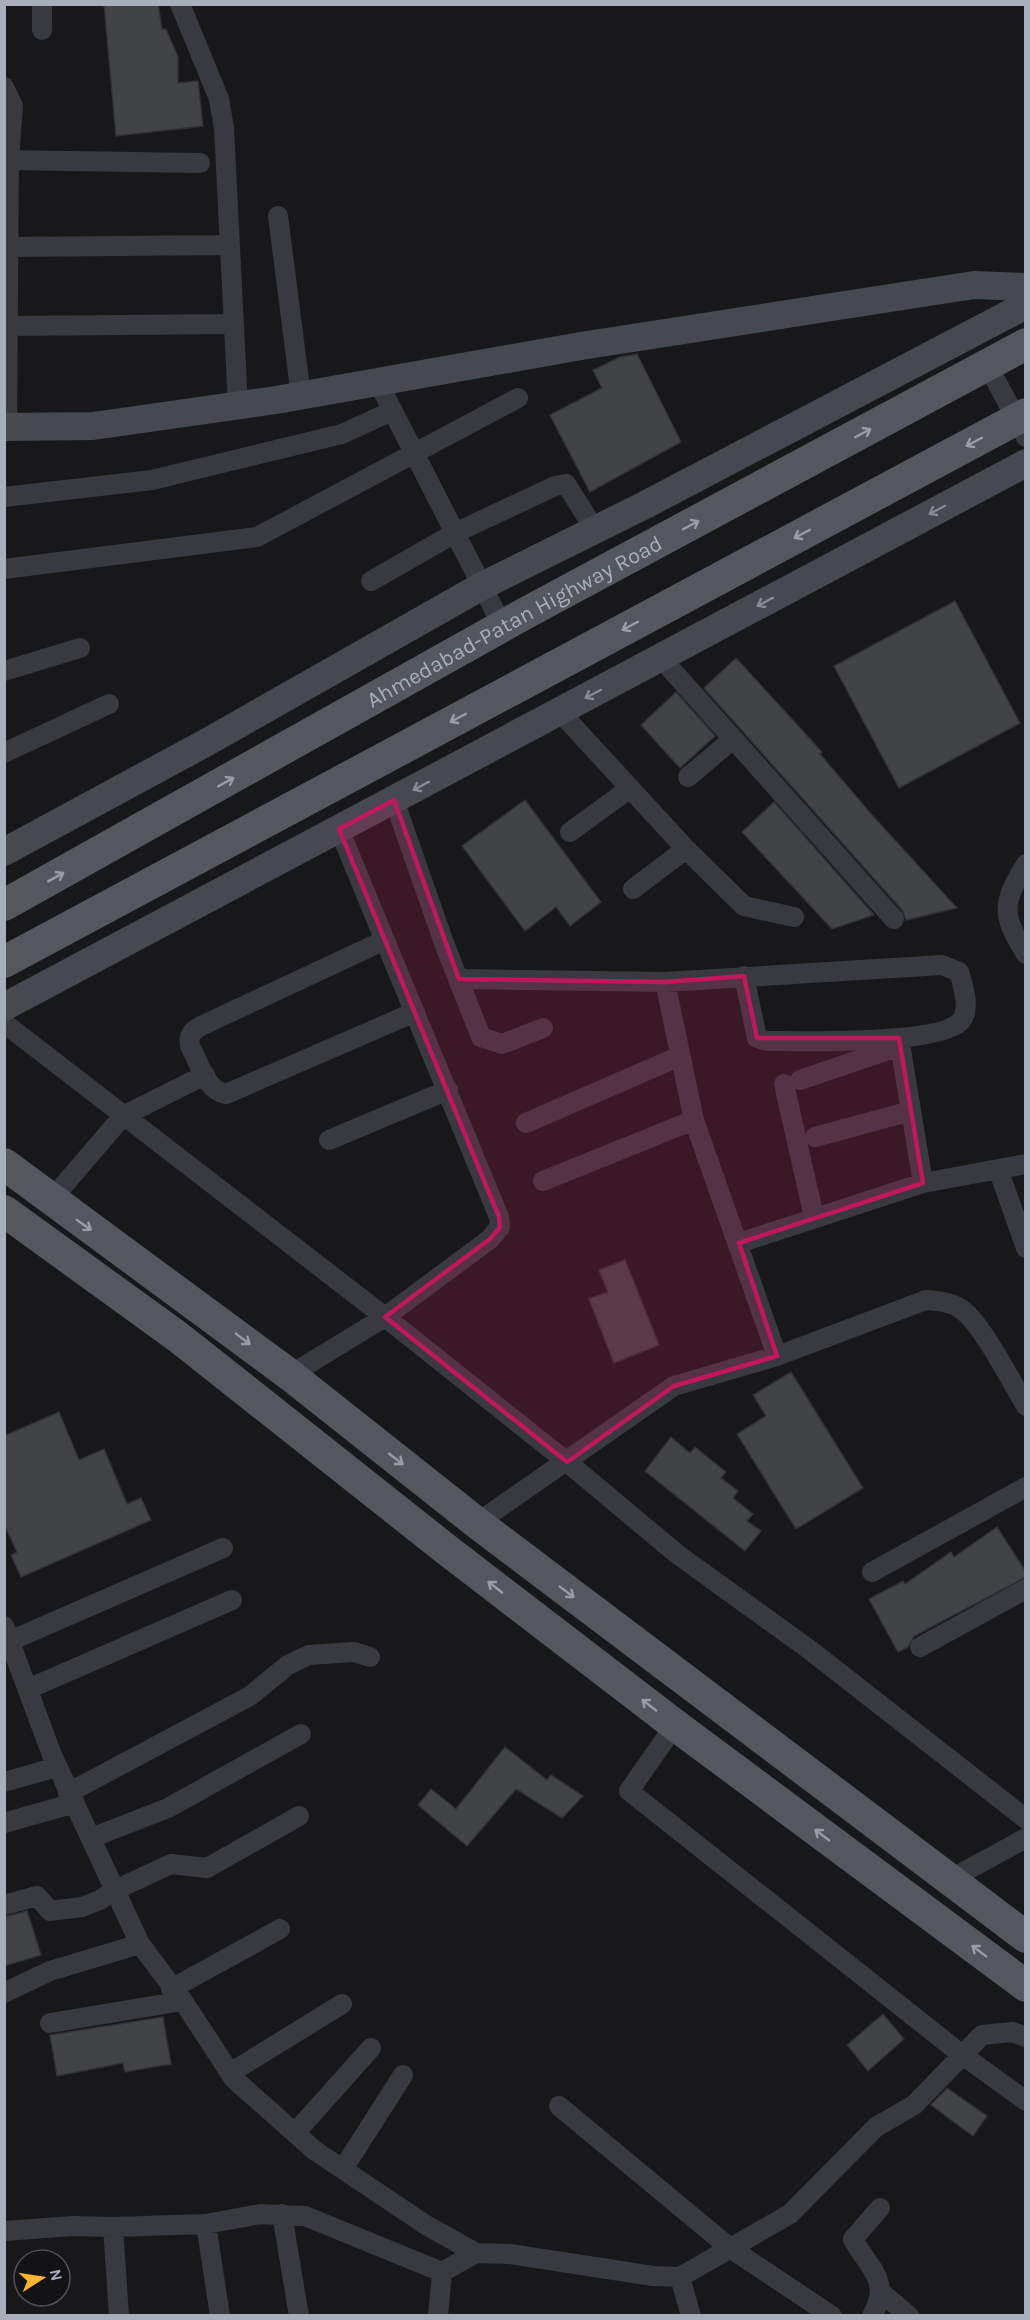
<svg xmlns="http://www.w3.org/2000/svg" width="1030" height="2320" viewBox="0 0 1030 2320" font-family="Karla,sans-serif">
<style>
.building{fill:#424347;stroke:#323236;stroke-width:1.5}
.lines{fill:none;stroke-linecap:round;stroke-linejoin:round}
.street{stroke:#393a3f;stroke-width:20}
.secondary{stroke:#46494f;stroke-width:28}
.primary{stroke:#54575e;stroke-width:32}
.oneway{stroke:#989da8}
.oneway2{stroke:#868b95}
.marked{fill:#c2185b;fill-opacity:0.2;stroke:#c2185b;stroke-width:4.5;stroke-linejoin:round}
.labels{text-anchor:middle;stroke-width:4.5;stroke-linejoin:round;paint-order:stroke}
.street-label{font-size:22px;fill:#a9afba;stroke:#131315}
</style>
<rect width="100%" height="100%" fill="#18181a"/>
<path class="building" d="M104 4H158L162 29H166L178 57V83L198 81 203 126 116 136Z
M637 354 681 442 590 492 550 415 602 388 593 370 620 357Z
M955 601 1020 723 899 788 834 666Z
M736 658 822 752 820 754 872 815 957 908 906 920 903 911 704 688Z
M676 692 715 736 680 768 641 725Z
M525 800 601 902 570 926 556 907 525 931 462 846Z
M774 802 874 915 832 929 742 832Z
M625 1260 659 1345 614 1363 589 1299 608 1292 599 1270Z
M791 1372 863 1488 796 1529 737 1434 766 1416 753 1395Z
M59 1412 79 1460 104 1449 127 1504 141 1498 151 1520 21 1577 11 1555 17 1552 4 1524V1436Z
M671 1437 690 1453 695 1447 726 1472 721 1478 738 1491 733 1498 753 1514 747 1521 761 1531 745 1551 645 1471Z
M997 1527 1026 1572V1577L914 1636 908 1647 898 1652 869 1599 903 1581 905 1584 951 1552 954 1557Z
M505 1747 547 1780 551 1775 583 1796 562 1818 516 1789 467 1846 418 1805 431 1789 456 1809Z
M27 1911 41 1955 4 1966V1917Z
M883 2014 904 2039 868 2071 847 2045Z
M163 2017 171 2064 125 2072 123 2063 57 2076 50 2035Z
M947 2088 987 2116 973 2136 931 2105Z"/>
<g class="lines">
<path class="street" d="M42 4V30
M180 4 219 99 224 128 238 406
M4 87 13 106 9 160 7 427
M4 160 200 163
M278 216 301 396
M8 247 230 245
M8 326 233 324
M988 366 1026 437
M378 382 503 627
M4 497 152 480 342 434 392 411
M4 569 257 537 518 398
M371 581 455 533 555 486 566 484 595 530
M661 658 894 919
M4 671 80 648
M560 712 686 849 744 906 794 917
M4 753 109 704
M688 777 733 739
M394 800 444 943 481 1037 502 1044 543 1028
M570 832 629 789
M1026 864C1002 903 1001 915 1026 954
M633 889 686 849
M385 940 201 1026C192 1031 188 1035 190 1046 199 1062 206 1091 226 1094L415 1012
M459 979 665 982 942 965 959 972C963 985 971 1009 961 1021 940 1045 802 1041 767 1041L757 1038 744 976
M665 982 694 1120 777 1356
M4 1023 385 1317 567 1462 677 1554 810 1650 1026 1819
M899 1038 923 1183
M800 1080 900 1046
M784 1084 814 1217
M526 1123 680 1056
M815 1137 911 1111
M329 1140 448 1090
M998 1169 1026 1248
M543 1181 694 1120
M51 1200 123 1116 205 1075
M739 1243 923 1183 1026 1164
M290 1375 385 1317 490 1239 500 1227 499 1217 339 829
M477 1523 674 1386 777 1356 926 1300C938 1301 951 1302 961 1309 981 1322 1012 1383 1026 1406
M872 1572 1026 1487
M4 1626 52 1755 140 1944 183 2001 234 2079 314 2150 426 2225 476 2253
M10 1641 223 1548
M920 1647 1026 1589
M28 1689 232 1600
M675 1725 629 1791 961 2054 1026 2101
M4 1782 57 1767
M68 1793 250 1696 288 1665 309 1655 354 1652 370 1657
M4 1823 75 1803
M91 1838 168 1808 301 1734
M949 1880 1026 1838
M4 1905 37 1896 50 1911 82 1907 100 1900 115 1890 171 1864 207 1868 299 1816
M171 1989 280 1929
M4 1993 50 1971 140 1944
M50 2023 183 2001
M230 2073 342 2004
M559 2106 730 2248 832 2316
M295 2133 371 2048
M343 2169 403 2075
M282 2214 299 2316
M206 2224 220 2316
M4 2231 73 2226 113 2227
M680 2277 691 2316
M881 2292 909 2316
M119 2316 113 2227 206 2224 260 2214 305 2216 442 2272
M438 2316 442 2272 476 2253 510 2254 653 2276 680 2277 790 2214 876 2127 914 2105 982 2035 1012 2032 1026 2037
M872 2316C892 2280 869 2269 853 2239L880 2208"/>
<path class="secondary" d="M4 427 93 426 276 400 581 346 974 285 1026 287
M4 852 209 741 482 586 645 505 1026 305
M4 1007 1026 463"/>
<g class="primary">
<path id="s1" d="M4 905 524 614 1026 344"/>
<path d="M4 962 1026 414"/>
<path d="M4 1164 290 1375 477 1523 1026 1937"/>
<path d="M4 1211 178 1337 447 1550 675 1725 1026 1986"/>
</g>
</g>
<defs><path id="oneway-shaft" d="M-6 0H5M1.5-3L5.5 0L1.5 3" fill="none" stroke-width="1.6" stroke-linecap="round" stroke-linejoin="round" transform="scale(1.5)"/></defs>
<g class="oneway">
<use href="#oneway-shaft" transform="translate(863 433) rotate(-28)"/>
<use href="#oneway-shaft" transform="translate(974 442) rotate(152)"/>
<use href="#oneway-shaft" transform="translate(691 525) rotate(-28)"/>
<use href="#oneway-shaft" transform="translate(802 534) rotate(152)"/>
<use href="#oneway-shaft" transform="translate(630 626) rotate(152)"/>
<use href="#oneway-shaft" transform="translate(458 718) rotate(152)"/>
<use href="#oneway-shaft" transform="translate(226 782) rotate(-29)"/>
<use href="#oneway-shaft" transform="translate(56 877) rotate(-29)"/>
<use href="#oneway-shaft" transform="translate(84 1225) rotate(35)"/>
<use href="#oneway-shaft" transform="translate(243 1339) rotate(37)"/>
<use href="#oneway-shaft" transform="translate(396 1459) rotate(38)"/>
<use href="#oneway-shaft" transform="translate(495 1587) rotate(-142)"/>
<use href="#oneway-shaft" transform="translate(567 1592) rotate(37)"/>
<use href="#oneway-shaft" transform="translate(649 1705) rotate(-142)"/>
<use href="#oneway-shaft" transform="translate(822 1835) rotate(-143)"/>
<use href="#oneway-shaft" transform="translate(979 1951) rotate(-143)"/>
</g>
<g class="oneway2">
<use href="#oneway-shaft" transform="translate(937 510) rotate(152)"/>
<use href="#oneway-shaft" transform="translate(765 602) rotate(152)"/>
<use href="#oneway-shaft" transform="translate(593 694) rotate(152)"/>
<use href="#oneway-shaft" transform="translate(421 786) rotate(152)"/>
</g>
<path class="marked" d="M394 800 459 979 665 982 744 976 757 1038H899L923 1183 739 1243 777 1356 674 1386 567 1462 385 1317 490 1239 500 1227 499 1217 339 829Z"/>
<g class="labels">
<g class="street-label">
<text dy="8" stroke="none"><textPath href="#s1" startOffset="584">Ahmedabad-Patan Highway Road</textPath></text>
</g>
</g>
<rect width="1030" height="2320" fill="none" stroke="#a9afba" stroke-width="12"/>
<g transform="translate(42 2278) rotate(78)"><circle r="28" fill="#131315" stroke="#4f5157" stroke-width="1.5"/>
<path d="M0-4.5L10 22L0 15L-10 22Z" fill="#fbb52f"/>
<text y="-9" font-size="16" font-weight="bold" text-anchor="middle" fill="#a9afba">N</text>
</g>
</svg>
